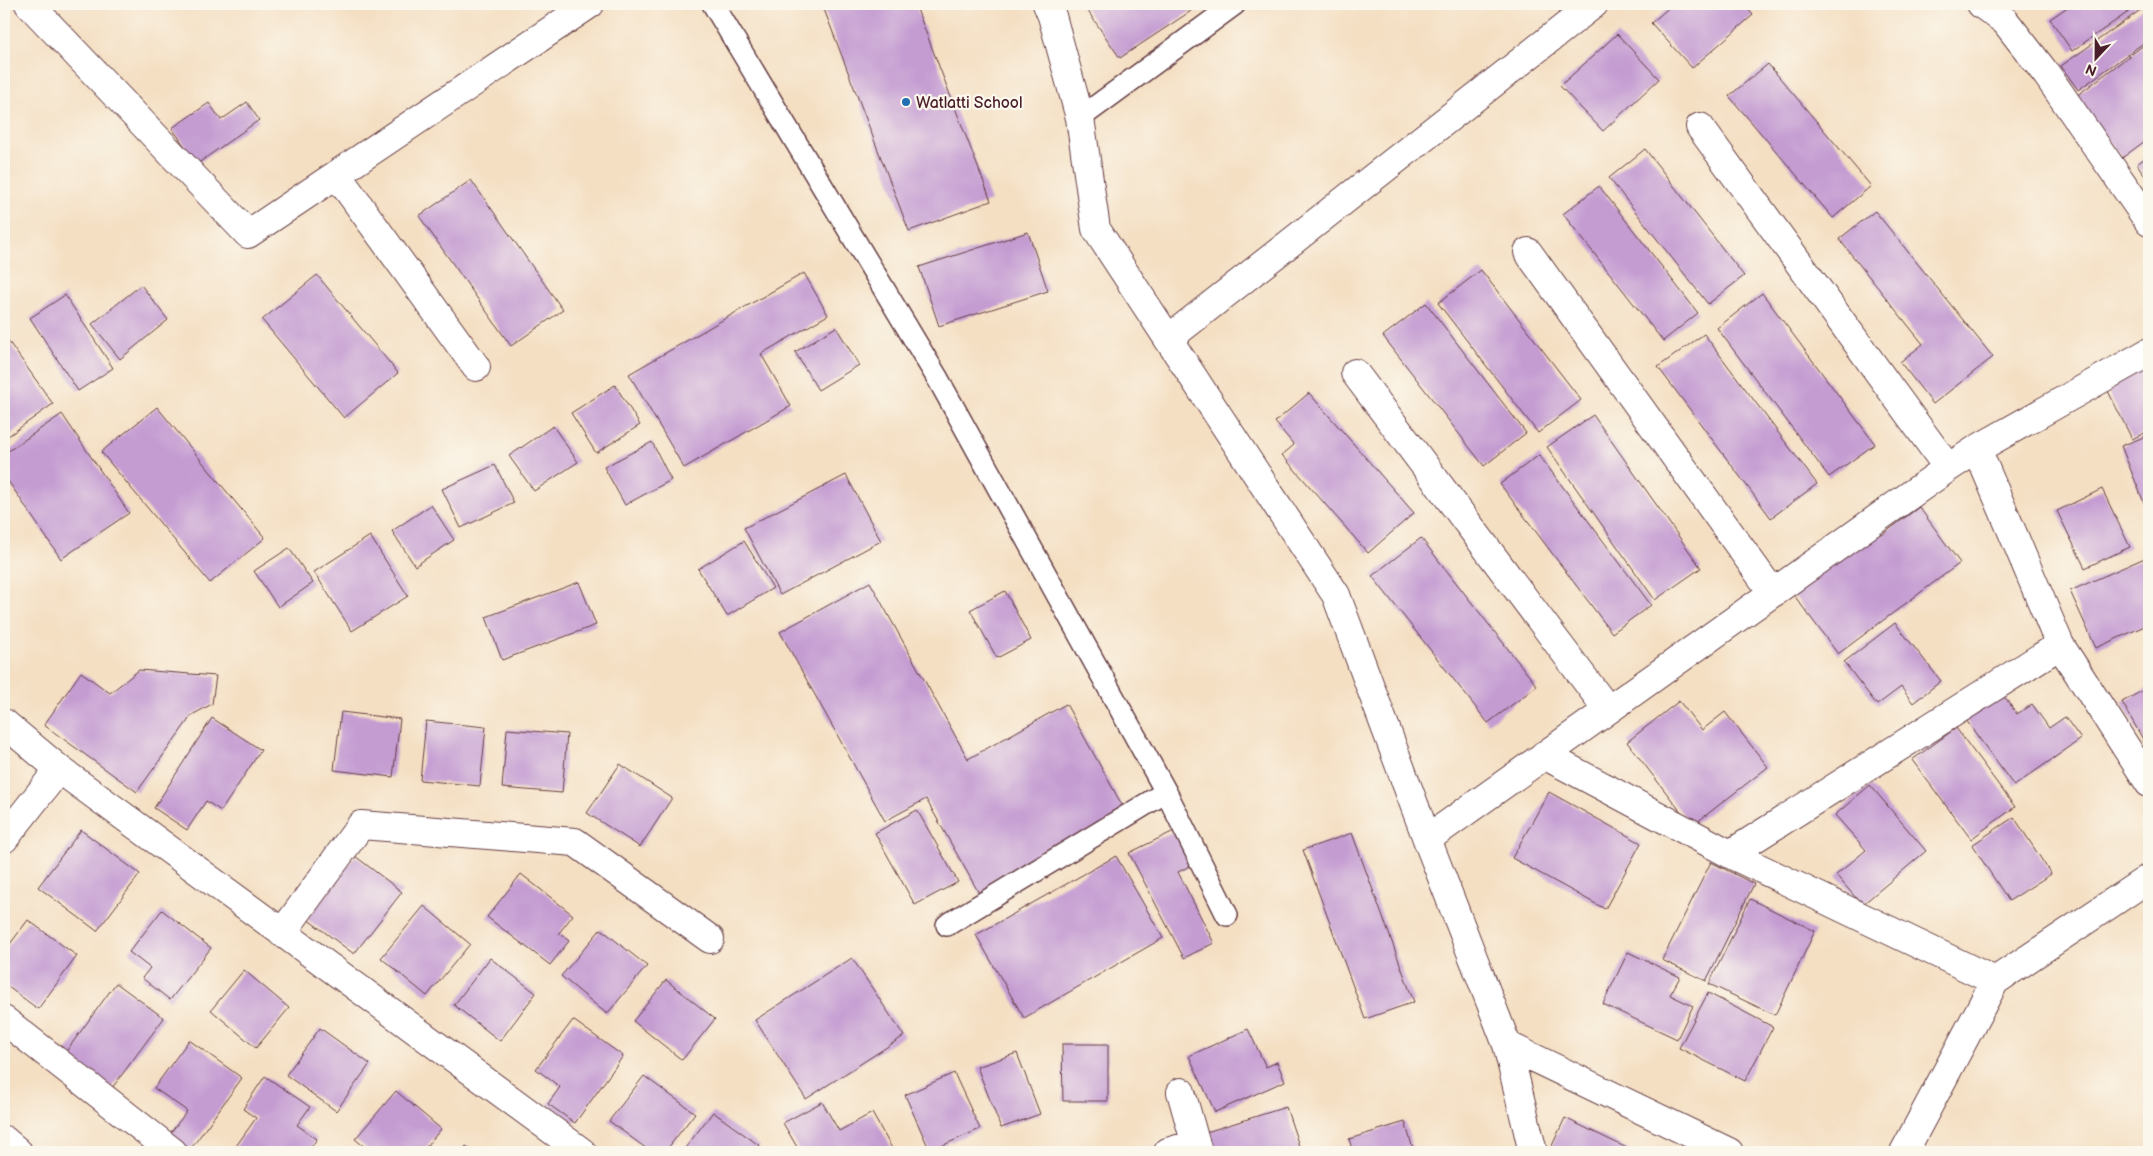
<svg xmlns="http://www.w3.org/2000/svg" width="2153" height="1156" viewBox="0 0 2153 1156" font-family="'Balsamiq Sans',sans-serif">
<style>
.building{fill:#c49cd2}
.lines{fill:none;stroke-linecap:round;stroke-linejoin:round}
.service-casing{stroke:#643c42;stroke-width:24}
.minor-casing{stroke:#643c42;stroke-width:30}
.service{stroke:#fff;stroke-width:21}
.minor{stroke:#fff;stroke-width:28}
.poi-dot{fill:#1f6fb2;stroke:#fbf7ec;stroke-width:2}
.labels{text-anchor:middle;stroke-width:4.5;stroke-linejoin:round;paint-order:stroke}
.poi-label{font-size:16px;fill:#4a1f2b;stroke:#fbf7ec;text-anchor:start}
</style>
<rect width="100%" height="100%" fill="#fbf7ec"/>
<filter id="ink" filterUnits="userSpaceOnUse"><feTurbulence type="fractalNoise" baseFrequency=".02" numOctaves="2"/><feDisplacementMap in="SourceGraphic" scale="10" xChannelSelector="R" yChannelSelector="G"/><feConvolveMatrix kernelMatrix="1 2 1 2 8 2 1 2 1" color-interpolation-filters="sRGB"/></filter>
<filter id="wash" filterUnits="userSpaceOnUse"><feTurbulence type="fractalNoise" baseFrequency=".0096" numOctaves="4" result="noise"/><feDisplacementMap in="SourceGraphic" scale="20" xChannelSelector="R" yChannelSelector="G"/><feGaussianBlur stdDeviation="1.12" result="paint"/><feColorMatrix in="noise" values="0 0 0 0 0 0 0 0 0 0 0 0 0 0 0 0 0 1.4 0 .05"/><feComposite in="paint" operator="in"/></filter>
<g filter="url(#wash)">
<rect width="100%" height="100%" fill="#f4dfc3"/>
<g id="blocks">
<path class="building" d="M822 4H915L991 201 909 231Z
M1083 4H1186L1191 11 1120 58Z
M1673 4H1743L1753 15 1692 68 1651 23Z
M2072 4H2140L2072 51 2050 19Z
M2149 4V39L2078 90 2061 66Z
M1617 34 1659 79 1603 131 1560 86Z
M2149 41V138L2122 158 2075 97Z
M1768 64 1871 186 1833 218 1729 96Z
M247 102 259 120 197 164 172 128 209 103 221 120Z
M1645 149 1744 276 1708 304 1609 178Z
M2149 155V182L2137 164Z
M471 180 563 310 511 346 419 216Z
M1599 186 1698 313 1663 341 1563 214Z
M1875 211 1993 357 1933 404 1900 362 1923 344 1839 239Z
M1028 232 1048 291 939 326 919 267Z
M1481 270 1581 400 1538 433 1438 303Z
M804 273 828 315 761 354 791 406 684 468 629 374Z
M317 275 398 373 344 418 262 320Z
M141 285 168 320 120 359 92 324Z
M1762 293 1875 444 1829 477 1717 328Z
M65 295 113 368 78 391 30 318Z
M1426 303 1526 433 1484 466 1383 336Z
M836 327 859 365 818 390 795 352Z
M1704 334 1817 484 1771 518 1658 367Z
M4 335 53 404 4 439Z
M2149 364V431L2132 439 2105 385Z
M615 385 640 425 596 453 571 413Z
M1309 393 1414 513 1368 553 1282 455 1294 445 1275 422Z
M157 407 265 538 210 583 101 452Z
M62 414 129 513 61 559 4 475V454Z
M1593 415 1701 568 1655 600 1547 447Z
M553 426 578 462 534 491 509 456Z
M2149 435V515L2121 446Z
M652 442 671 480 625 505 604 467Z
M1539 455 1651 605 1612 633 1500 484Z
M495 465 514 503 461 528 442 489Z
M846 475 881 541 780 595 744 528Z
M2102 489 2130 547 2085 568 2057 511Z
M431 505 454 540 415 566 392 531Z
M1919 507 1960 563 1838 654 1790 590 1876 526 1882 535Z
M370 536 408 596 352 631 314 572Z
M1421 538 1537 686 1488 723 1372 576Z
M744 541 773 588 727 616 698 569Z
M289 548 313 583 278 607 254 571Z
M2147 557 2149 563V624L2096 648 2070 591Z
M579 582 596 625 502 660 486 617Z
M870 582 968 759 1066 704 1127 814 980 895 926 799 885 821 780 632Z
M1005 591 1031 640 997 658 970 610Z
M1895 623 1941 681 1913 703 1901 687 1877 705 1844 662Z
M139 670 216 676 212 704 192 715 137 792 44 725 81 672 110 693Z
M2149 687V750L2122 702Z
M1999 690 2017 714 2032 704 2049 728 2065 717 2081 739 2014 786 1963 716Z
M1679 701 1702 730 1725 712 1768 767 1692 826 1627 742Z
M341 712 400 719 393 777 334 770Z
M212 718 261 750 221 811 206 801 187 830 154 808Z
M426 721 486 727 480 786 420 780Z
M1956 728 2015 807 1971 839 1912 760Z
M507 729 567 734 562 793 502 788Z
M620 764 672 798 640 847 587 813Z
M1870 785 1926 851 1862 905 1836 875 1866 850 1835 815Z
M1549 792 1641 843 1605 909 1512 858Z
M917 810 958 882 915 905 875 833Z
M2014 817 2051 874 2009 901 1972 845Z
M81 830 140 874 97 931 38 887Z
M1176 830 1194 864 1178 872 1214 943 1184 958 1129 853Z
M1352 833 1414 1002 1365 1019 1303 850Z
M355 856 402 892 354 954 307 919Z
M1116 856 1163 938 1024 1018 976 935Z
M1711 862 1754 884 1706 981 1662 960Z
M521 874 573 915 559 933 569 941 550 965 487 917Z
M1750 899 1815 931 1775 1015 1709 984Z
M424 906 470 944 427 996 381 958Z
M162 910 211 948 170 1000 142 978 150 968 129 952Z
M28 920 77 956 38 1009 4 984V952Z
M601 929 647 966 607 1014 561 976Z
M1628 952 1680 977 1670 995 1693 1006 1677 1039 1603 1004Z
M490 958 536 993 500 1041 454 1005Z
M852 958 904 1036 806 1099 755 1020Z
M244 970 289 1008 256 1048 211 1010Z
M666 980 715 1019 682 1060 633 1021Z
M116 983 164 1018 112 1088 65 1053Z
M1708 993 1773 1027 1745 1081 1679 1048Z
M573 1020 623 1056 575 1123 548 1104 560 1087 536 1069Z
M320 1028 370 1064 336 1111 286 1075Z
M1248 1029 1266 1067 1277 1062 1285 1081 1215 1112 1189 1056Z
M189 1040 242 1078 190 1150 169 1135 187 1111 154 1088Z
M1062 1044H1108V1101H1063Z
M1017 1053 1040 1114 1001 1128 977 1067Z
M954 1073 980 1129 930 1151 905 1095Z
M265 1076 310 1107 297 1125 317 1139 308 1152H238L234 1149 256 1118 243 1109Z
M644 1076 695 1113 665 1152H651L609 1121Z
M396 1091 441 1129 422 1152H371L355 1139Z
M822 1102 839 1131 872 1113 894 1152H800L783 1123Z
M1286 1107 1301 1152H1206L1200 1134Z
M713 1112 760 1146 755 1152H682Z
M1565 1118 1629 1149 1628 1152H1549Z
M1405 1122 1414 1152H1353L1349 1139Z
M466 1146 475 1152H462Z"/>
</g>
</g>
<g filter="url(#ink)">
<use href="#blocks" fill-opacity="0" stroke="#643c42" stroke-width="1"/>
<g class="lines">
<defs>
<path id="service" d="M713 4 938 379 1166 792 1227 915
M1080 118 1235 4
M947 925 1166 792"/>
<path id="minor" d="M29 4 248 234 590 4
M1047 4 1052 16 1080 118 1096 229 1336 595 1427 839 1507 1045 1533 1152
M1981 4 2005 21 2047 75 2149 222
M1700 127 1948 468
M337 175 476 367
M1528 252 1773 593
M1168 339 1594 4
M1355 373 1608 710
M1977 449 2060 645 2149 783
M4 723 59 769 4 839
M1544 755 1730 854 1995 981 1904 1152
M59 769 582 1152
M1427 839 1948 468 1977 449 2149 352
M1730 854 2060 645
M282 933 361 825 575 842 710 939
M1995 981 2149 878
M4 1020 173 1152
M1507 1045 1729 1152
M1181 1092 1198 1152
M4 1140 18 1152
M1168 1152 1195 1144"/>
</defs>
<use href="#service" class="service-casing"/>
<use href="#minor" class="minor-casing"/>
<use href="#service" class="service"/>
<use href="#minor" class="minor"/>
</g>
</g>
<circle class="poi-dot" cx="906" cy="102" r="5"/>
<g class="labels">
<g class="poi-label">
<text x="916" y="108">Watlatti School</text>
</g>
</g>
<rect width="2153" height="1156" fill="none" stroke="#fbf7ec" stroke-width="20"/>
<g transform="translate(2096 58) rotate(202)" stroke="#fbf7ec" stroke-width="4" paint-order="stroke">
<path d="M0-4L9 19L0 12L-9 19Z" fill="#4a1f2b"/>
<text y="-8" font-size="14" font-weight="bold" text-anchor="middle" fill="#4a1f2b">N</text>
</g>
</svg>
